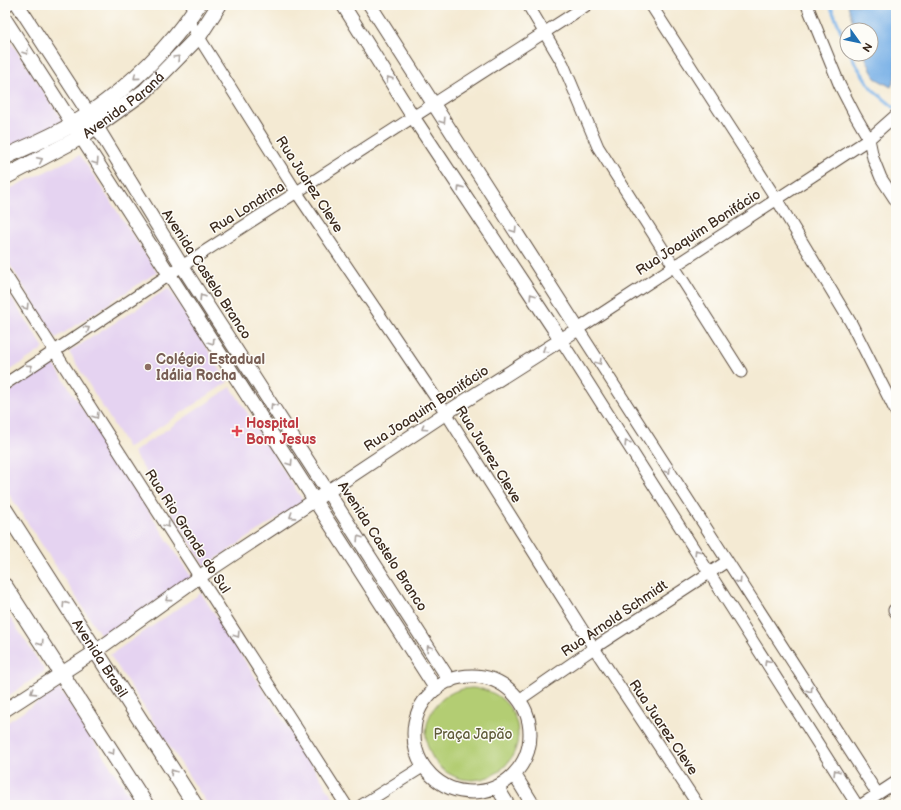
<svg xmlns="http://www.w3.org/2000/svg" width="901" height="810" viewBox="0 0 901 810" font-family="'Balsamiq Sans',sans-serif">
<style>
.built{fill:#e5d3f1}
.green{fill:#b3cd73;stroke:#777c48}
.water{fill:#76afe6;stroke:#586c82}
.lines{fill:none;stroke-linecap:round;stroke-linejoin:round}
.stream{stroke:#76afe6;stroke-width:3.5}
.minor-casing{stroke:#574739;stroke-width:13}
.tertiary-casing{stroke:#574739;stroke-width:15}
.secondary-casing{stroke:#574739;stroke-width:17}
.minor{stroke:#fff;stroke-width:11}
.tertiary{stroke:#fff;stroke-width:13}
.secondary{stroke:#fff;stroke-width:15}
.oneway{stroke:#a79f9a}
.education-dot{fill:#8d6e63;stroke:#fdfcf7;stroke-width:1.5}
.health-dot{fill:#e0444e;stroke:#fdfcf7;stroke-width:1.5}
.labels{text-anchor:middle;stroke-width:3;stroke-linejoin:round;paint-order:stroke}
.street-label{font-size:14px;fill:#3b2a1e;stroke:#fdfcf7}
.education-label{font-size:14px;font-weight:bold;fill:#785e54;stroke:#fdfcf7;text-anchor:start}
.health-label{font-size:14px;font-weight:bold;fill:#be3a42;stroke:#fdfcf7;text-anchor:start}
.park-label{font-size:14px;fill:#5f5b38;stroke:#fdfcf7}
</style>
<rect width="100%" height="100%" fill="#fdfcf7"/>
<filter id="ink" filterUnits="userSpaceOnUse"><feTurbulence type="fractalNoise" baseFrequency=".025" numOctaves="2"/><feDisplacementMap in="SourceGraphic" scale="8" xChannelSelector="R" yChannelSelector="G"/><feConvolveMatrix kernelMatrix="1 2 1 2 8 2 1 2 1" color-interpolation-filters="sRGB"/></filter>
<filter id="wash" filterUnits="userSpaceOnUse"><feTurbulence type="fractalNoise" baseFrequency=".012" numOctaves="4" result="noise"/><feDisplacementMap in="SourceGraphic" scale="16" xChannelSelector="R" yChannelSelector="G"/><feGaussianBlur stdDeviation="0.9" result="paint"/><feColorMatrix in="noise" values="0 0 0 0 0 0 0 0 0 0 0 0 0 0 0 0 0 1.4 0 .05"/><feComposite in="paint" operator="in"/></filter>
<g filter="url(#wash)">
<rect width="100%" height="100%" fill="#f4ead3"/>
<path class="built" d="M5 33 63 121 45 132 5 148Z
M80 155 157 272 56 338 5 257V191Z
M5 288 44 348 5 374Z
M169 288 228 382 128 448 69 352Z
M53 363 192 578 102 637 5 488V394Z
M231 387 303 501 205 566 133 452Z
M201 593 338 805H208L110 655Z
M5 610 45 671 5 698Z
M59 688 136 805H5V724Z"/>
<path class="green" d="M426 734a46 46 0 1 1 92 0a46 46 0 1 1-92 0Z"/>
<path class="water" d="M848 5H896V75L891 87 875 78 864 54H871V30H855Z"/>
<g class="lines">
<path class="stream" d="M830 5 847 45
M851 54 855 63 872 89 896 109"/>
</g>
</g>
<g filter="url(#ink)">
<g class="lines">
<defs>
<path id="minor" d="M528 5 563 64 598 147 741 372
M651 5 777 200 851 323 896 412
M807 5 840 86 855 115 869 139 873 158 881 178 896 201
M5 7 8 5
M188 20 297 193 446 413 594 648 698 805
M5 274 346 805
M561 340 857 805
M5 384 182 266 587 5
M894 610 896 613
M519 700 594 648 726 562
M877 793 578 329 869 139 896 115
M362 805 424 766
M861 805 896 782"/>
<path id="tertiary" d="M18 5 89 114 182 266 450 681
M343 5 413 117 561 340
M5 19 436 689
M414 734a58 58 0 1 1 116 0a58 58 0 1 1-116 0Z
M5 710 96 651 199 577 446 413 578 329 370 5
M514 774 533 805
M497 787 508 805"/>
<g id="secondary">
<path d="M5 157C33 144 63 132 89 114 131 85 170 47 198 5"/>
<path id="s1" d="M5 177 81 137 145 91 199 36 219 5"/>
<path id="s2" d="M5 510 195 805"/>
<path d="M5 586 146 805"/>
</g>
</defs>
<use href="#minor" class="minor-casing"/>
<use href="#tertiary" class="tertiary-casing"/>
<use href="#secondary" class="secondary-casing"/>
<use href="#minor" class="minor"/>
<use href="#tertiary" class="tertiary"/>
<use href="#secondary" class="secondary"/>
</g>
<defs><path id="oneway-chevron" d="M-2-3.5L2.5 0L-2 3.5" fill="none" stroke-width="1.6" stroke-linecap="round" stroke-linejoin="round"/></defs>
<g class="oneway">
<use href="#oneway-chevron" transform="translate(26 52) rotate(57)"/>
<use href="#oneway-chevron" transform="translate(177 58) rotate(-45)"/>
<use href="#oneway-chevron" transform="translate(136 77) rotate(139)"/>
<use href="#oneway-chevron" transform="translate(389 79) rotate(-122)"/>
<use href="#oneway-chevron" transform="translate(443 121) rotate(57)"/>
<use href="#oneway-chevron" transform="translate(40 160) rotate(-26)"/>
<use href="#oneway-chevron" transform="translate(96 162) rotate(57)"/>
<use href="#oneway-chevron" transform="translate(460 188) rotate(-124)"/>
<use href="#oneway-chevron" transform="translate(514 230) rotate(57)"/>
<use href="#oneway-chevron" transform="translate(532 296) rotate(-124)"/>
<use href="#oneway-chevron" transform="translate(202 297) rotate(-123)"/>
<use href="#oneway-chevron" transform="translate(26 307) rotate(57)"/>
<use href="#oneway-chevron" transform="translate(87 329) rotate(-33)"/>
<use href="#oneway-chevron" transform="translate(212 342) rotate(57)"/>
<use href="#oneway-chevron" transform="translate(545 350) rotate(148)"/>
<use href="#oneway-chevron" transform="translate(599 362) rotate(57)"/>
<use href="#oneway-chevron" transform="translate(30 367) rotate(-34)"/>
<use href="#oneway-chevron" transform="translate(273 406) rotate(-123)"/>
<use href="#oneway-chevron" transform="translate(96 416) rotate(57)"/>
<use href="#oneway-chevron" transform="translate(424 428) rotate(146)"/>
<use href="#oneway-chevron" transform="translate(627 443) rotate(-123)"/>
<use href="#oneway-chevron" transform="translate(290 463) rotate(57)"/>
<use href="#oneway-chevron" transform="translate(668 471) rotate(57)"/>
<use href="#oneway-chevron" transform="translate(292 516) rotate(147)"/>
<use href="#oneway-chevron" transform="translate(167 525) rotate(57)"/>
<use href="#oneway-chevron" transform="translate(359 538) rotate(-123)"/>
<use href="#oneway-chevron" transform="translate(697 552) rotate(-123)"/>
<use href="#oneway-chevron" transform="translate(739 581) rotate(57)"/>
<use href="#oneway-chevron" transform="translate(168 599) rotate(144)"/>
<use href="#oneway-chevron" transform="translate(65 604) rotate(-123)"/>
<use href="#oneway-chevron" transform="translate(237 635) rotate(57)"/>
<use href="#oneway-chevron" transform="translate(41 643) rotate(57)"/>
<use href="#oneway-chevron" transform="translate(429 648) rotate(-123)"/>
<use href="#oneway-chevron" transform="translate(767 662) rotate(-122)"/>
<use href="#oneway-chevron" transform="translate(810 690) rotate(57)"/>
<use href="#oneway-chevron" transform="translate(33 692) rotate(147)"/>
<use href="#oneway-chevron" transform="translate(112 752) rotate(57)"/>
<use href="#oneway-chevron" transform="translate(173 772) rotate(-123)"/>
<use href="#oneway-chevron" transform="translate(836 772) rotate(-122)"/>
</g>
</g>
<circle class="education-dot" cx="148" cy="367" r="4"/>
<path class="health-dot" d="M235 425h4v4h4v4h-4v4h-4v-4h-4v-4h4z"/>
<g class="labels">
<g class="street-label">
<text dy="5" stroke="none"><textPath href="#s1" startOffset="139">Avenida Paraná</textPath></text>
<text transform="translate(310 184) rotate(57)" y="5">Rua Juarez Cleve</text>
<text transform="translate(247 207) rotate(-32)" y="5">Rua Londrina</text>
<text transform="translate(698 232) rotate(-33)" y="5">Rua Joaquim Bonifácio</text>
<text transform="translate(207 274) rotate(57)" y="5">Avenida Castelo Branco</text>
<text transform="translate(426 408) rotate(-33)" y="5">Rua Joaquim Bonifácio</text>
<text transform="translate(489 454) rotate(58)" y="5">Rua Juarez Cleve</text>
<text transform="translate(188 531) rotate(57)" y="5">Rua Rio Grande do Sul</text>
<text transform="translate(383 546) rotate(57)" y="5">Avenida Castelo Branco</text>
<text transform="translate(614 618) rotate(-34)" y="5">Rua Arnold Schmidt</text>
<text dy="5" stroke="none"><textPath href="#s2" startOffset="176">Avenida Brasil</textPath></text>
<text transform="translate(664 727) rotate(56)" y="5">Rua Juarez Cleve</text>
</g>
<g class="education-label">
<text x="156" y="364">Colégio Estadual<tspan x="156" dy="16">Idália Rocha</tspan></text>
</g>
<g class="health-label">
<text x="246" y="428">Hospital<tspan x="246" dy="16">Bom Jesus</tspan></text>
</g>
<g class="park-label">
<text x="473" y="739">Praça Japão</text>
</g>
</g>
<rect width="901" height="810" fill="none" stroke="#fdfcf7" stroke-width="20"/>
<g transform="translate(859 42) rotate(123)"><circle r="19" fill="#fdfcf7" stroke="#afa8a0"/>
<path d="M0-3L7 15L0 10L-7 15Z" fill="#1f6fb2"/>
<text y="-6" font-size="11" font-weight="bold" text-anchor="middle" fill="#3b2a1e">N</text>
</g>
</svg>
